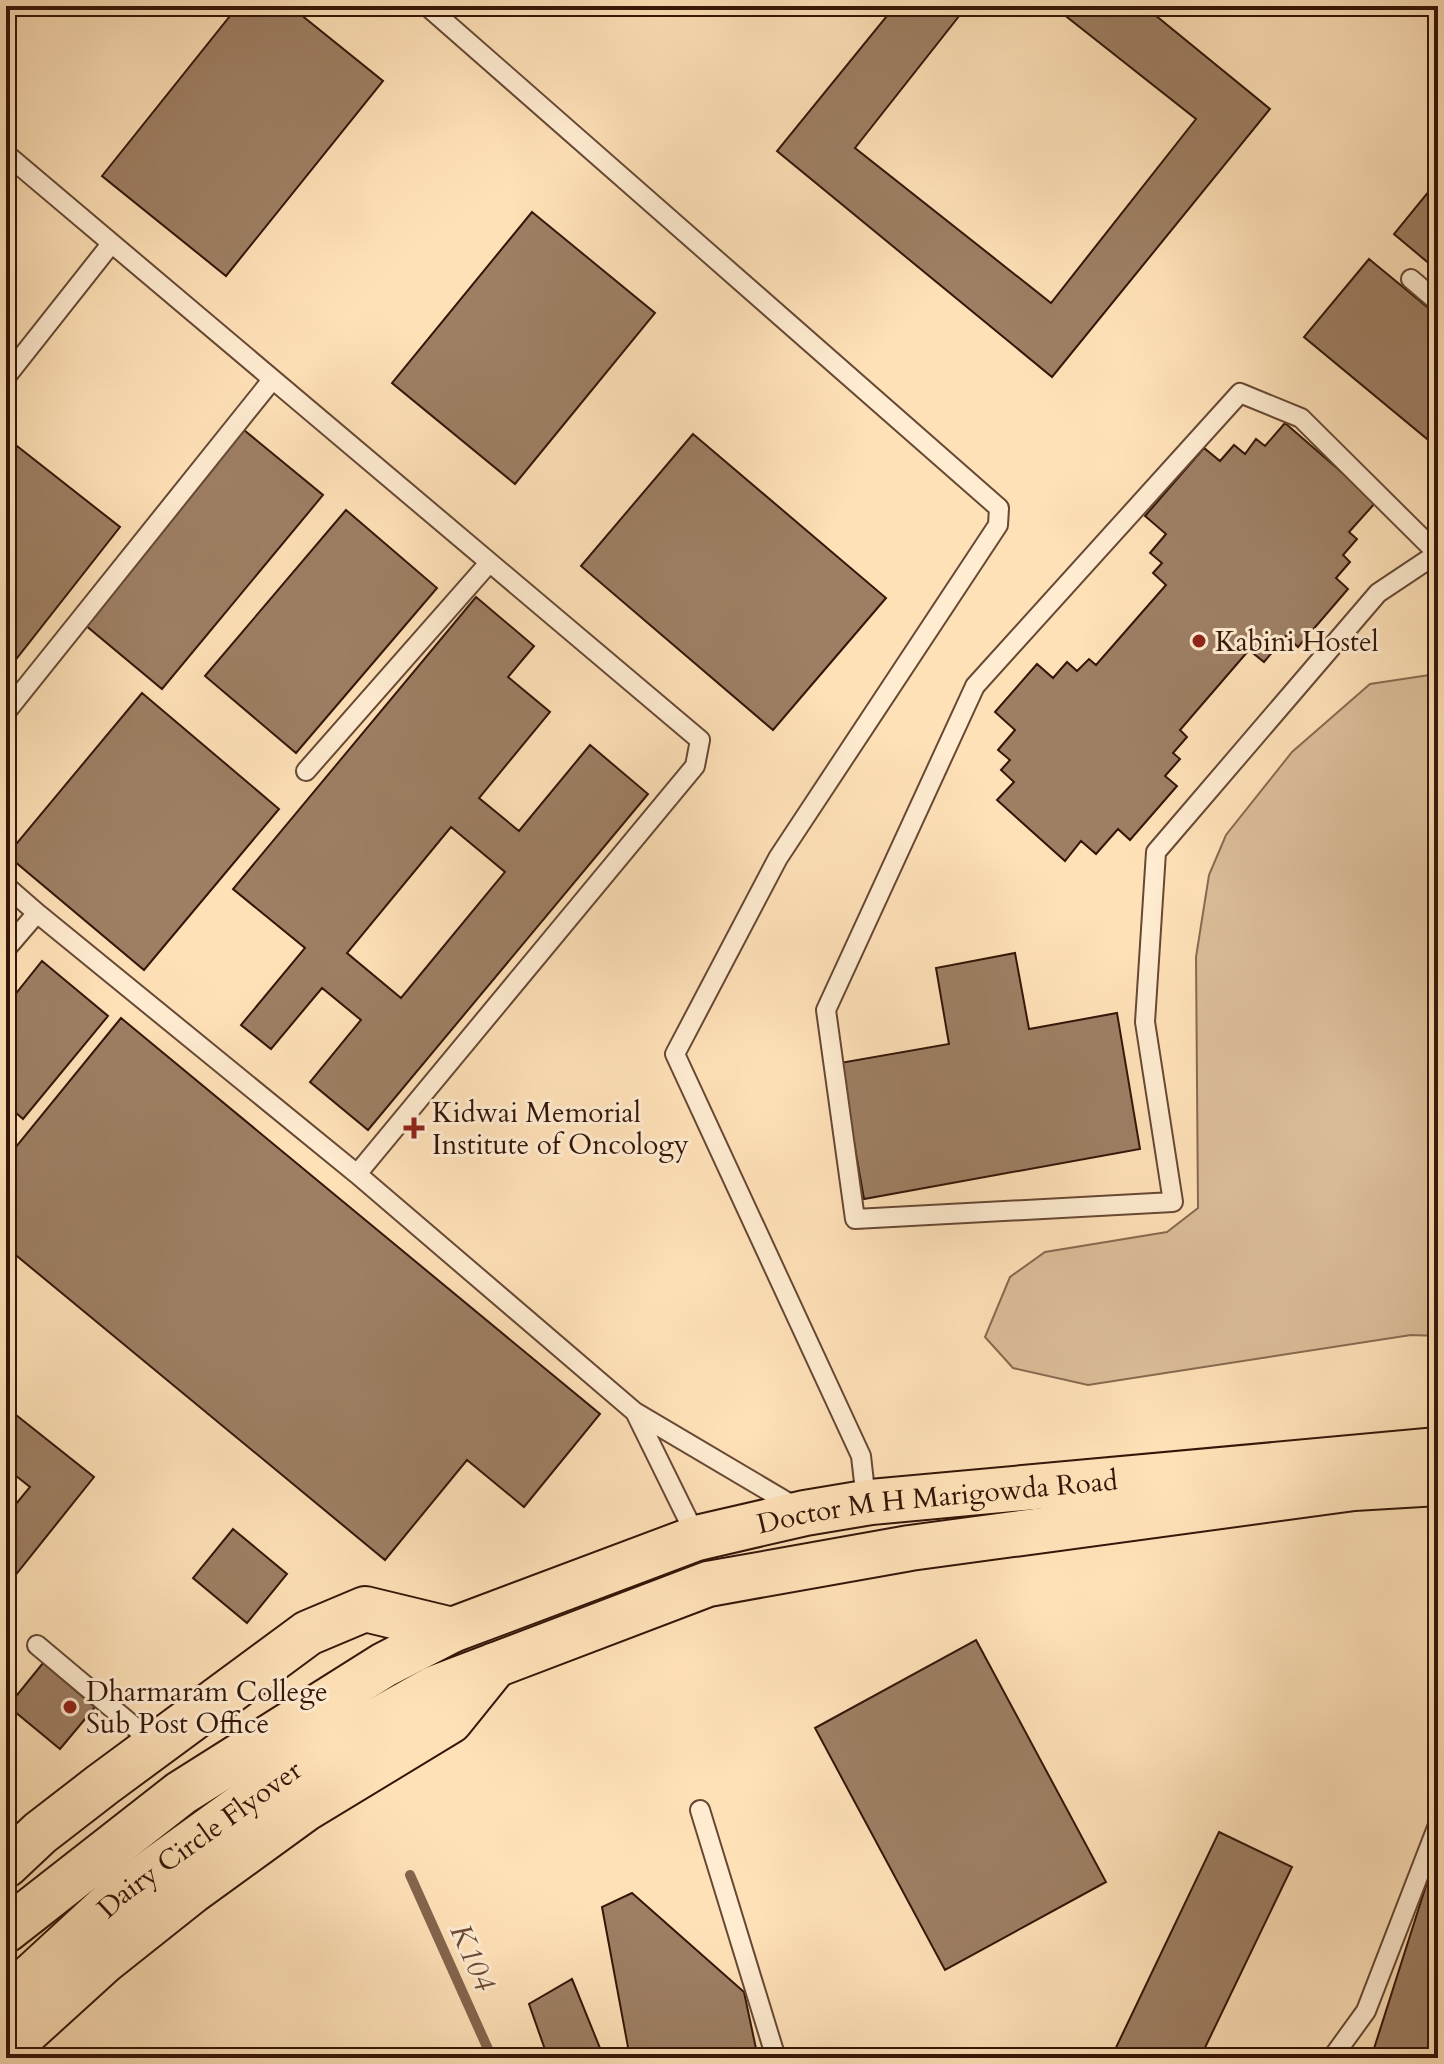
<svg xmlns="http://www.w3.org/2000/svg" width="1444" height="2064" viewBox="0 0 1444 2064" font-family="Cardo,serif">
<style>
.green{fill:#dcbe9a;stroke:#886a51;stroke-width:2}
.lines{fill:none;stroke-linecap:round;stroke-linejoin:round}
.stream{stroke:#84664e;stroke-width:10}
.building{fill:#9e7f64;stroke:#341508;stroke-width:2;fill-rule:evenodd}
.lane-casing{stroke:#674834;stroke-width:22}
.primary-casing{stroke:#341508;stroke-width:48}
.lane{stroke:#ffecd1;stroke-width:18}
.primary{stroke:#ffe1b8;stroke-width:44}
.poi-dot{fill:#8f2418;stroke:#ffecd1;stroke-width:3}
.labels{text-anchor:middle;stroke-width:6;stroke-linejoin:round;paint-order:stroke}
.poi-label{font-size:28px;fill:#341508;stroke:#ffecd1;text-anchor:start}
.street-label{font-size:28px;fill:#341508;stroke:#ffecd1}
.water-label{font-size:30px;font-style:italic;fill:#6a4b36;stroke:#ffecd1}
</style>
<rect width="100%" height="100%" fill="#ffe1b8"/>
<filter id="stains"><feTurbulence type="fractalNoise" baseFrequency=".0025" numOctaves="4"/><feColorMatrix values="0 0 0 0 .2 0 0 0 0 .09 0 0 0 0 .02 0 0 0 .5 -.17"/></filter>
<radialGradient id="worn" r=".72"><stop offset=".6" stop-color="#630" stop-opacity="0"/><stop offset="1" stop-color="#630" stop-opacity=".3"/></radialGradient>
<path class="green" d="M1429 675 1438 687V1336L1411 1335 1088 1385 1013 1368 985 1337 1010 1277 1045 1252 1167 1232 1198 1208 1196 957 1209 875 1226 835 1292 752 1370 684Z"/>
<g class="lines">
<path class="stream" d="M410 1875 492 2058"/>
</g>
<path class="building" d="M238 6H290L383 81 226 276 102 176Z
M895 6H967L855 148 1051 303 1196 119 1053 6H1144L1270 109 1052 377 777 151Z
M1438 180V271L1394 234Z
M532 212 655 313 515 484 392 383Z
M1369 259 1438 316V448L1304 337Z
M1285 423 1376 502 1349 532 1357 539 1343 555 1350 562 1336 578 1348 589 1298 647 1286 636 1264 662 1249 650 1180 730 1187 737 1173 753 1180 759 1165 776 1177 786 1130 840 1118 829 1096 854 1081 841 1065 861 997 800 1014 782 1001 770 1010 760 998 750 1015 730 995 712 1037 664 1053 678 1067 662 1077 671 1089 659 1096 665 1166 585 1153 573 1162 563 1150 553 1166 534 1145 516 1204 448 1220 461 1234 445 1245 454 1256 439 1265 446Z
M244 430 323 495 162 689 84 624Z
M693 434 886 598 773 730 581 566Z
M17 446 120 527 6 672V460Z
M346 510 437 588 296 753 205 676Z
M476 597 534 646 508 677 550 712 479 798 519 831 590 745 648 794 368 1130 310 1082 361 1020 322 988 271 1049 241 1025 305 948 233 889ZM451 827 505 872 401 998 347 953Z
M142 693 279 809 144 970 7 855Z
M1015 953 1029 1029 1117 1013 1140 1149 864 1199 840 1063 949 1044 936 968Z
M42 961 108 1016 23 1119 6 1104V1006Z
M121 1018 600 1414 524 1507 467 1460 385 1560 6 1247V1159Z
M6 1407 94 1477 6 1587V1516L30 1487 6 1468Z
M233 1529 287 1574 247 1623 193 1578Z
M976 1640 1106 1882 945 1970 815 1728Z
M43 1663 95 1707 60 1749 8 1706Z
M1219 1832 1292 1867 1200 2058H1111Z
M1438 1848V2058H1371Z
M632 1893 744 1992 758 2058H630L602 1907Z
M572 1979 604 2058H548L529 2004Z"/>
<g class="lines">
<defs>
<path id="lane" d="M427 6 999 508 998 525 778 858 675 1054 861 1456 865 1491 871 1501
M6 154 700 740 695 766 357 1174
M1411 279 1438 302
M6 377 111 244
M1437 553 1301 418 1240 393 975 686 826 1010 855 1219 1173 1202 1145 1022 1156 852 1378 593 1438 553
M6 712 272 380
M306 771 489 563
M6 886 37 913
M6 949 37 913 357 1174 635 1412 799 1509
M635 1412 697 1538
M37 1645 156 1745
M700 1810 776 2058
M1332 2058 1366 2011 1438 1825"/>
<g id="primary">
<path d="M6 1865 40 1833 102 1785 308 1633 365 1609 452 1630"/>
<path id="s1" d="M6 1930 181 1793 384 1665 452 1630 697 1538 805 1513 871 1502 1438 1450"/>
<path id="s2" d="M6 2000 122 1893 303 1762 435 1688 708 1584 910 1548 1354 1488 1438 1483"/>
<path d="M6 2050 104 1961 192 1891 305 1809 450 1721 495 1665"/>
</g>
</defs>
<use href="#lane" class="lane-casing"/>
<use href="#primary" class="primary-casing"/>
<use href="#lane" class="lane"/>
<use href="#primary" class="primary"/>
</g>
<g class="poi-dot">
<circle cx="1199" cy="641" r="8"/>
<path d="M410 1116h8v8h8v8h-8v8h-8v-8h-8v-8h8z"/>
<circle cx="70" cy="1707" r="8"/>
</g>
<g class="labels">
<g class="poi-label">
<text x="1215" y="651">Kabini Hostel</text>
<text x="432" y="1122">Kidwai Memorial<tspan x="432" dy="32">Institute of Oncology</tspan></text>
<text x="86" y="1701">Dharmaram College<tspan x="86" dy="32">Sub Post Office</tspan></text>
</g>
<g class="street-label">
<text dy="10" stroke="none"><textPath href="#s1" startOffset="1044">Doctor M H Marigowda Road</textPath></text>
<text dy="10" stroke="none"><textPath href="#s2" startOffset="252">Dairy Circle Flyover</textPath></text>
</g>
<g class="water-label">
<text transform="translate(473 1957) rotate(66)" y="10">K104</text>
</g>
</g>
<rect width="1444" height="2064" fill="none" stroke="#ffe1b8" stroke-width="32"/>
<rect x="8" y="8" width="1428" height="2048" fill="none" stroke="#341508" stroke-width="4"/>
<rect x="16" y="16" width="1412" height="2032" fill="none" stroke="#341508" stroke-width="2"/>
<rect width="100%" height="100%" filter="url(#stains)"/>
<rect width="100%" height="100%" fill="url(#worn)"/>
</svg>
